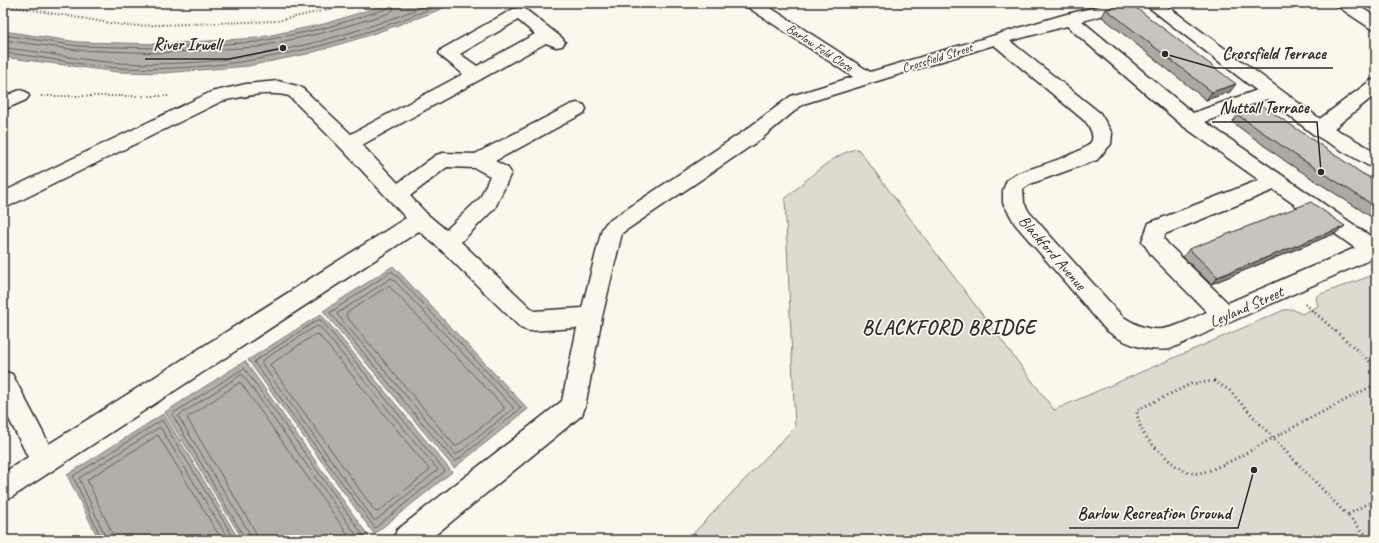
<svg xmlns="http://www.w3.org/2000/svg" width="1379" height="543" viewBox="0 0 1379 543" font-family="Caveat,sans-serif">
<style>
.green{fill:#dddad0;stroke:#84827e}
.water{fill:#b1afa7;stroke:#7b7a75}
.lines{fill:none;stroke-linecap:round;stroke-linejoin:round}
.shore{stroke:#61605d;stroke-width:1}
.minor-casing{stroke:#2b2b2b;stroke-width:3}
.highway-casing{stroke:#2b2b2b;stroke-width:3}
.path-far1{stroke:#2b2b2b;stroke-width:2;stroke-dasharray:1 2.5;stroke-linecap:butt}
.path{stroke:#2b2b2b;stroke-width:3;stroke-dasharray:1 3.5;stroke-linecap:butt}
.minor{fill:#fbf7ec;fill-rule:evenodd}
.highway{fill:#fbf7ec;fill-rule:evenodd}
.wall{fill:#aba9a2;stroke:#2b2b2b}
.shaded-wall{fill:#8b8984;stroke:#2b2b2b}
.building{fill:#c7c4bc;stroke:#2b2b2b}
.labels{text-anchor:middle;stroke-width:3.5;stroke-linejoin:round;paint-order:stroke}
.far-street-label{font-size:13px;fill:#2b2b2b;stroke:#fbf7ec}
.street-label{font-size:16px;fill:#2b2b2b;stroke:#fbf7ec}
.district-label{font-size:20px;font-weight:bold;letter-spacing:1px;fill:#2b2b2b;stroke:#fbf7ec}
.leader{fill:none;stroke:#2b2b2b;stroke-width:1.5}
.callout-dot{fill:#2b2b2b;stroke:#fbf7ec;stroke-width:1.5}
.callout-label{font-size:17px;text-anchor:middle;font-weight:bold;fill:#2b2b2b;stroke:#fbf7ec;stroke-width:3.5;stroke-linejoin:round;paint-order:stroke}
</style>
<rect width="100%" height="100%" fill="#fbf7ec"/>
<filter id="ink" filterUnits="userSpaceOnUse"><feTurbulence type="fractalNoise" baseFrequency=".025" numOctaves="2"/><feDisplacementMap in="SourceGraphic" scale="8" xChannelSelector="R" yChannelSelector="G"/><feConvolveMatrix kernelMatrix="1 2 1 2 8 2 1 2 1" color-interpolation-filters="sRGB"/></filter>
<g filter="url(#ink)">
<path class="green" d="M858 149 1054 410 1284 310 1292 309 1302 314 1318 306 1316 297 1318 295 1376 274V540H687L795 427 785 199C802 184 835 151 858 149Z"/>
<path class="water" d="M391 3H454L429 14 367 36 307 54 248 66 164 73 118 72 3 57V31L78 42 160 44 257 38 324 24Z
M393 266 528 409 454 468 323 311Z
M321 314 452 472 374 534 248 360Z
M245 361 369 537 365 540H243L165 412Z
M163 414H164L239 540H99L67 475Z"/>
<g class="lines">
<path class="shore" d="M3 35 78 46 160 48 257 42 325 28 386 9 389 7V3
M3 40 77 50 160 53 257 47 326 32 387 14 393 10 394 3
M3 48C42 51 81 61 120 63 226 69 334 44 432 3
M3 53C42 56 81 66 120 68 233 73 341 47 444 3
M391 272H393L521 408 455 462 330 313Z
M392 278 513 407V409L456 455 337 314Z
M389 286 504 407V409L457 446H455L346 316 347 313Z
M318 320H321L445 471 375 528 254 362Z
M317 326 320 327 438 470 376 520H374L262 364V361Z
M316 334 319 335 429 469V471L378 512 375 511 270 365Z
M102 540 73 476 162 420 235 540
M107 540 79 478 160 427 229 540
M113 540 112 533 87 480 158 435 222 540
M246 540 172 414 244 368 363 535V540
M251 540 250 534 178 416 242 374 357 536 358 540
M257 540 255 531 187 418 240 382 352 540"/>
<defs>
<path id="minor" d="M744 3H763L870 72 1063 15 1112 3H1139L1137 6 1082 21 1193 113 1263 88 1269 86 1275 88 1278 92 1275 96 1205 122 1376 240V257L1170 349C1146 352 1125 344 1106 330L1015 224 1010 215 1003 203V190L1007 180 1016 174C1031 168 1083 154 1091 142 1095 136 1090 128 1086 122L994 45 803 104 761 139 622 233 602 317 585 407 582 415 429 540H393L397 530 562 401 577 328 529 331 521 328 439 248 419 231 12 497 3 501V473L28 457 3 407V371L12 374 49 444 406 218 342 149 289 96C267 90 244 97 222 101L3 209V192L211 92 246 84 278 81 301 87 351 134 463 74 442 57 439 53 442 49 513 9 519 8 525 9 562 38 565 42 562 46 556 47 546 43 362 145 398 183 436 155 443 153 475 154 570 105 577 103 584 105 586 109 584 113 495 161 508 168 511 173 495 208 461 242 534 311 582 308 602 229 606 223 747 129 791 96 853 77 746 6ZM518 20 535 34 477 66 460 54ZM1067 26 1183 126 1259 180 1149 223 1142 241 1152 256 1207 312C1173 327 1157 340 1122 316L1029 212 1024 203 1023 189 1030 184 1097 160 1111 144 1112 133 1100 113 1010 41ZM447 167 475 168 490 176 480 198 446 230 427 214 410 196ZM1274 190 1355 248 1228 303 1168 244 1164 239 1165 234Z
M1335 3H1354L1376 17V29L1370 28 1337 6Z
M1376 79V94L1327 134 1320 136 1313 134 1311 129 1313 124 1370 81Z
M20 90 26 92 29 96 26 100 3 110V97Z"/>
<path id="highway" d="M1145 3H1163L1327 124 1376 152V168L1369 166 1313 134 1147 6Z"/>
</defs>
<use href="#minor" class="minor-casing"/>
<use href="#highway" class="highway-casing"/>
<path class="path-far1" d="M3 5 128 26 277 21 357 3
M41 96H168"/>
<path class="path" d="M1305 304 1376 367
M1214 381 1229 390 1273 438C1256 447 1210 476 1192 473 1177 470 1168 459 1157 449 1146 439 1137 426 1137 410L1191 384Z
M1347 515 1273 438 1376 384
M1371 540 1347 515 1376 499"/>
<use href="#minor" class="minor"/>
<use href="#highway" class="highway"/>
</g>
<path class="wall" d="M1106 9 1230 92 1206 100 1102 17Z
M1238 115 1363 174 1376 181V220L1288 163 1232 122Z
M1336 233 1211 284 1183 257 1189 249Z"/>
<path class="shaded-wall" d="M1236 84 1230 92 1206 100 1212 92Z
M1345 226 1336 233 1211 284 1218 277Z"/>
<path class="building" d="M1126 3H1130L1236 84 1212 92 1106 9Z
M1263 106 1363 174 1376 181V207L1295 155 1238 115Z
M1311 202 1345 226 1218 277 1189 249Z"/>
</g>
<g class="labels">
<g class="far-street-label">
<text transform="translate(820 47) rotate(33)" y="5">Barlow Fold Close</text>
<text transform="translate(937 57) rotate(-17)" y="5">Crossfield Street</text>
</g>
<g class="street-label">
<text transform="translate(1053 252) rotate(49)" y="6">Blackford Avenue</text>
<text transform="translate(1246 306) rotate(-24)" y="6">Leyland Street</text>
</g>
<g class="district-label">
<text x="949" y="334">BLACKFORD BRIDGE</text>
</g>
</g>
<path class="leader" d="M283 48L229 59H145M1165 54L1214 68H1333M1321 172L1317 122H1212M1254 470L1238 528H1069"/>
<g class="callout-dot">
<circle cx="283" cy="48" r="4"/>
<circle cx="1165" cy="54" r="4"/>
<circle cx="1321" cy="172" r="4"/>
<circle cx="1254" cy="470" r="4"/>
</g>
<g class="callout-label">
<text x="187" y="50">River Irwell</text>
<text x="1274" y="59">Crossfield Terrace</text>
<text x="1264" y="113">Nuttall Terrace</text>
<text x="1154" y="519">Barlow Recreation Ground</text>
</g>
<rect width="1379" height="543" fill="none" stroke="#fbf7ec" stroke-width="16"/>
<rect x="8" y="8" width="1363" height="527" fill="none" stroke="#2b2b2b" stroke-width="1.5" filter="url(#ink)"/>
</svg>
